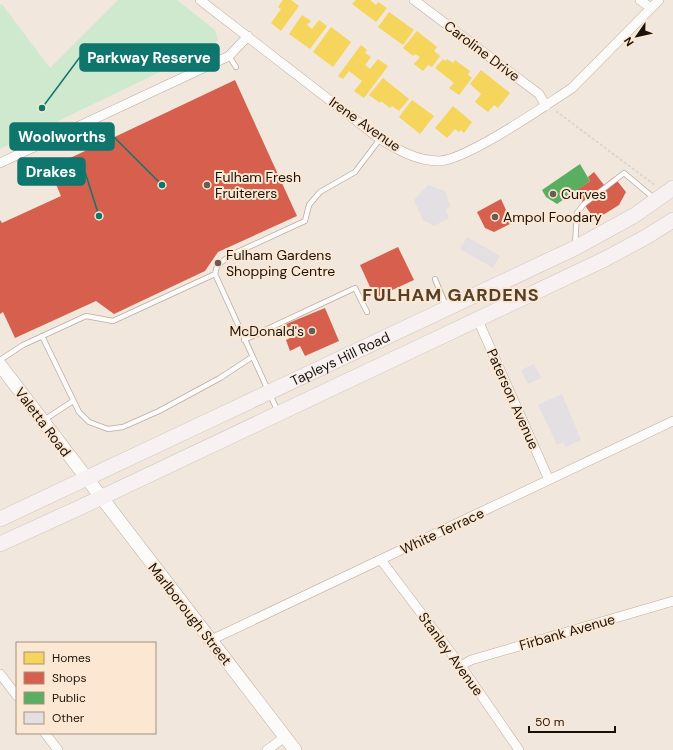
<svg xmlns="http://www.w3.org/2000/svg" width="673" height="750" viewBox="0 0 673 750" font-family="'DM Sans',sans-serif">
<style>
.green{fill:#cfe9cf}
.homes{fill:#f6d55c}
.shops{fill:#d6604d}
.public{fill:#5aae61}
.building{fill:#e4dfe3}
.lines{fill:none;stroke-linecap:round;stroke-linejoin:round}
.lane-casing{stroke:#b7ada3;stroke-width:6}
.street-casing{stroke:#b7ada3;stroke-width:10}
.secondary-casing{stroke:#b7ada3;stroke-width:14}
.primary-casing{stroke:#ccc7c1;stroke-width:16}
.path{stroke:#d8d5d2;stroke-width:2;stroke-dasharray:3 2;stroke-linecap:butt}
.lane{stroke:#fdfbfa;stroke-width:4.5}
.street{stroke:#fdfbfa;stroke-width:9}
.secondary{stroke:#fdfbfa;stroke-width:13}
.primary{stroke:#f7f2f1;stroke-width:15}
.poi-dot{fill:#665d53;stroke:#fce8d2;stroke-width:1.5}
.labels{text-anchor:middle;stroke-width:4;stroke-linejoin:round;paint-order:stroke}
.street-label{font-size:14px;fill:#1a1209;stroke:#fce8d2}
.poi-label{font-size:14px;fill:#1a1209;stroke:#fce8d2;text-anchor:start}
.district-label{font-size:18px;font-weight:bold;letter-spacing:1px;fill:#544029;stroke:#fce8d2}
.leader{fill:none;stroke:#0f766e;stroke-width:1.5}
.callout-dot{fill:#0f766e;stroke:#fce8d2;stroke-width:1.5}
.callout{fill:#0f766e;stroke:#0f766e;stroke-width:1.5}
.callout-label{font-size:15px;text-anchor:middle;font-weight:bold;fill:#fff}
</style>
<rect width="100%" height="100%" fill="#f2e7dc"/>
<path class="green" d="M118 0H177L215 30 218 39 214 46 0 149V5L2 4 50 68Z"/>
<path class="homes" d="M283 0H291L299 6 281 31 271 23 281 9 278 7Z
M356 0H370L376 5 378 2 387 8 376 22 352 4Z
M389 12 414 30 403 45 378 27Z
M302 15 311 21 307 25 312 29 319 20 327 26 310 49 289 34Z
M331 27 351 42 333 67 313 52Z
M417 31 437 47 434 51 440 56 432 67 428 65 423 71 414 64 420 57 415 54 413 56 403 48Z
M361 45 367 50 365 53 371 57 365 65 370 69 378 59 388 66 364 98 354 91 362 81 349 71 343 79 338 76Z
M443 59 445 61 447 59 453 63 455 60 470 71 468 75 472 78 459 95 449 88 454 83 435 68Z
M481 70 510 93 498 108 494 105 488 112 475 102 481 94 470 84Z
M383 78 409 99 399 111 392 106 390 108 381 101 380 103 369 95Z
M412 100 434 116 420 134 399 117Z
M453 106 472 122 464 133 461 130 459 132 455 129 447 138 435 128Z"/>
<path class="shops" d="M235 80 297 216 218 252 205 271 114 314 96 301 15 338 3 312 0 314V220L2 223 61 196 49 168Z
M594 172 604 185 614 177 626 192 619 205 595 220 575 191 590 181 588 177Z
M501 199 512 223 494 232 485 228 477 212Z
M398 247 414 280 375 298 360 265Z
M325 308 339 341 305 356 300 346 290 351 286 340 292 337 286 324Z"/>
<path class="public" d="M580 164 590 181 557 204 546 197 542 190Z"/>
<path class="building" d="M428 185 445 191 450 206 446 210 449 218 434 226 423 220 414 200Z
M467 237 500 256 493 268 460 249Z
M534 364 541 378 528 384 521 370Z
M562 394 581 440 566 447 563 442 557 445 538 405Z"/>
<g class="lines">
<defs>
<path id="lane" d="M229 56 236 67
M575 245 577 213 584 204 624 173 655 199
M435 279 446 306
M42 336 79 412 89 422 108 429 123 427 159 411 220 378 252 357
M244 340 355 288 367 312
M0 360 23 345 86 316 113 321 215 274
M278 412 215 274 217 266 229 256 305 221 309 205 320 192 355 172 380 139
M44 420 73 401"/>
<path id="street" d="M200 0 380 139C398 150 417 161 439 161 465 160 536 112 560 96L572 88 659 0
M414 0 539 94 546 106
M640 0 651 8
M0 163 229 56 248 36
M477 318 549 480
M381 560 461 666 519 750
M211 640 673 421
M461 666 471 660 673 601
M0 674 17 696
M45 733 58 750
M267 750 285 737"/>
<path id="secondary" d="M0 365 295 750"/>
<g id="primary">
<path id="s1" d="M0 519 575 248 635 215 673 188"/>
<path d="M0 544 81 507 603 260 646 237 673 220"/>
</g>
</defs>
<use href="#lane" class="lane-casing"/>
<use href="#street" class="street-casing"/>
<use href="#secondary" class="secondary-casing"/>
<use href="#primary" class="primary-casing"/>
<path class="path" d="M556 111 656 186"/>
<use href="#lane" class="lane"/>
<use href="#street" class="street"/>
<use href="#secondary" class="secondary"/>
<use href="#primary" class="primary"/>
</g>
<g class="poi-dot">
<circle cx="207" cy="185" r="4"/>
<circle cx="553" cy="194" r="4"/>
<circle cx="495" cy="217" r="4"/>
<circle cx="218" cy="263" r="4"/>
<circle cx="312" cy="331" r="4"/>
</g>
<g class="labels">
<g class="street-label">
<text transform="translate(482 51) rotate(37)" y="5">Caroline Drive</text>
<text transform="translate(365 124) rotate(35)" y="5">Irene Avenue</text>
<text dy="5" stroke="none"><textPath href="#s1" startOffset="376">Tapleys Hill Road</textPath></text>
<text transform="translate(513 399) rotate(66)" y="5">Paterson Avenue</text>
<text transform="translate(43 422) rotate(53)" y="5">Valetta Road</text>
<text transform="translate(442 531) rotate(-25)" y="5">White Terrace</text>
<text transform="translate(190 614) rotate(52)" y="5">Marlborough Street</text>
<text transform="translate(567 632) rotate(-16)" y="5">Firbank Avenue</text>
<text transform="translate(451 654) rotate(54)" y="5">Stanley Avenue</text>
</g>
<g class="poi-label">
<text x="215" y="182">Fulham Fresh<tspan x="215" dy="16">Fruiterers</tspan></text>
<text x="561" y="199">Curves</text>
<text x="503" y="222">Ampol Foodary</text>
<text x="226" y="260">Fulham Gardens<tspan x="226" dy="16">Shopping Centre</tspan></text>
<text x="304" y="336" text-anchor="end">McDonald's</text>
</g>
<g class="district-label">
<text x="451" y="301">FULHAM GARDENS</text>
</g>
</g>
<path class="leader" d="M42 108L80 57M162 185L114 137M99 216L85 172"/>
<g class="callout-dot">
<circle cx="42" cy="108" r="4"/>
<circle cx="162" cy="185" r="4"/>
<circle cx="99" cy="216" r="4"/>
</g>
<g class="callout">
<rect x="80" y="44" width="139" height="27" rx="4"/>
<rect x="10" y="123" width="104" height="27" rx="4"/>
<rect x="18" y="158" width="67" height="27" rx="4"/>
</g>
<g class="callout-label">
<text x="149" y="63">Parkway Reserve</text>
<text x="62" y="142">Woolworths</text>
<text x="51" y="177">Drakes</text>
</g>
<rect x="16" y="642" width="140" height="92" fill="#fce8d2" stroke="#a29282"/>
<rect x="24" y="652" width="20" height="12" fill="#f6d55c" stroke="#a29282"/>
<text x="52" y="662" font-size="12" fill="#1a1209">Homes</text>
<rect x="24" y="672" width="20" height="12" fill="#d6604d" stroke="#a29282"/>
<text x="52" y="682" font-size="12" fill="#1a1209">Shops</text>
<rect x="24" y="692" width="20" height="12" fill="#5aae61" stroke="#a29282"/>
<text x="52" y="702" font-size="12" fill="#1a1209">Public</text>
<rect x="24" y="712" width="20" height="12" fill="#e4dfe3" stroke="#a29282"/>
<text x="52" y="722" font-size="12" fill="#1a1209">Other</text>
<g transform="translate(637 36) rotate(236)" stroke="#fce8d2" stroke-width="3" paint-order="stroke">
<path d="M0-3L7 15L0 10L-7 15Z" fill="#1a1209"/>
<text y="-6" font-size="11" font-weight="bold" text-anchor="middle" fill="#1a1209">N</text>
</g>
<path d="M529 726v6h86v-6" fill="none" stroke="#1a1209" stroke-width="2"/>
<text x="535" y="726" font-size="12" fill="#1a1209" stroke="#fce8d2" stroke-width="3" paint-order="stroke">50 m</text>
</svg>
